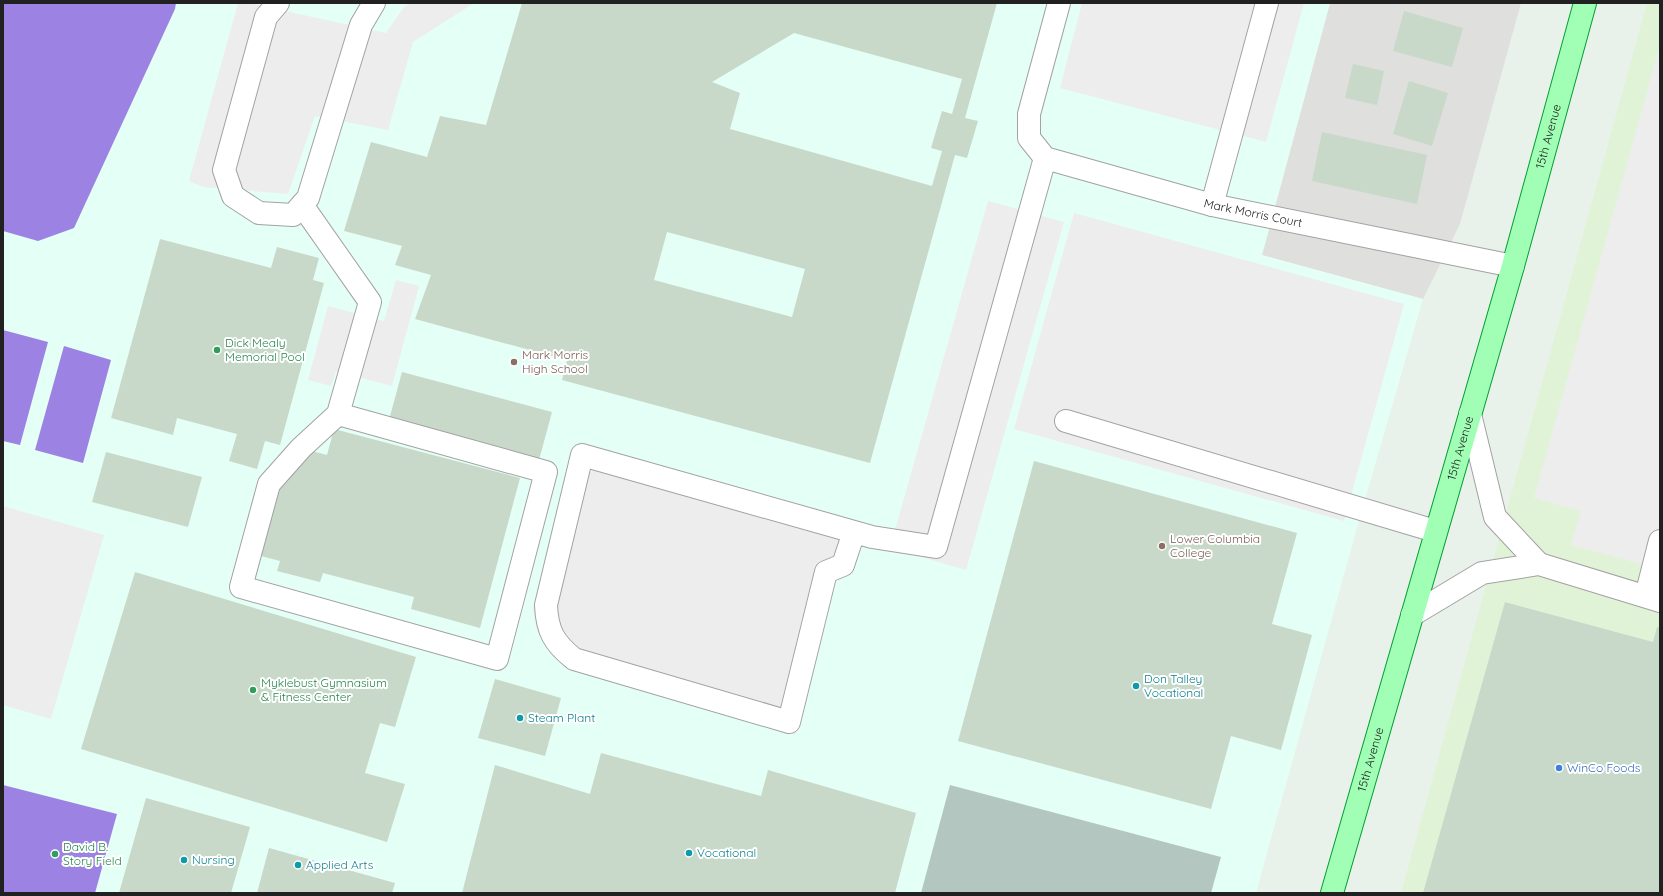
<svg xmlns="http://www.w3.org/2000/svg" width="1663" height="896" viewBox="0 0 1663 896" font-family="Quicksand,sans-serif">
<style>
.residential{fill:#dfdfde}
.commercial{fill:#e0f3d7}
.education{fill:#e4fff5}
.construction{fill:#b3c7c0}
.pitch{fill:#9c83e3}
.parking{fill:#ededed}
.building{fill:#c8d9c9;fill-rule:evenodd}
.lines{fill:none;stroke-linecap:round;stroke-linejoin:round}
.minor-casing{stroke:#a2a2a2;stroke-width:24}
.major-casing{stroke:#009f31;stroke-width:24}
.minor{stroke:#fff;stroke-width:22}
.major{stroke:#a0ffb4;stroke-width:22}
.leisure-dot{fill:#2e9e5b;stroke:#fff;stroke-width:1.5}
.education-dot{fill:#8d6e63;stroke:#fff;stroke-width:1.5}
.culture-dot{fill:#0f9aa8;stroke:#fff;stroke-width:1.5}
.shop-dot{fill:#3f7fe0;stroke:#fff;stroke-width:1.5}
.labels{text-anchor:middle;stroke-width:4;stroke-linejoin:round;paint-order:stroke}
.street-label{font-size:12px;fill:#212121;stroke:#fff}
.leisure-label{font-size:12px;fill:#27864d;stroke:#fff;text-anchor:start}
.education-label{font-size:12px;fill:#785e54;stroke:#fff;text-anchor:start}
.culture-label{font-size:12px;fill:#0d838f;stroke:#fff;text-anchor:start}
.shop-label{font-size:12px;fill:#366cbe;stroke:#fff;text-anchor:start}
</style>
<rect width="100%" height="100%" fill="#e8f2eb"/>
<path class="residential" d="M1330 3H1521L1460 224 1423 299 1262 255Z"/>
<path class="commercial" d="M1647 3H1660V893H1401Z"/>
<path class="education" d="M3 3H1330L1262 255 1423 299 1358 524 1256 893H3Z"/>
<path class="construction" d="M950 785 1221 857 1211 893H921Z"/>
<path class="pitch" d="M3 3H176L175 9 74 228 38 241 3 231Z
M3 330 48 342 20 445 3 441Z
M64 346 111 360 83 463 35 450Z
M3 785 117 814 95 893H3Z"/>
<path class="parking" d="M238 3H248L386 33 404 7 410 3H474L413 42 388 130 315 116 288 194 203 187 189 181Z
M1082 3H1304L1266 142 1060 88Z
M1660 45V569L1571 545 1581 511 1534 498Z
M988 201 1064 222 966 570 890 548Z
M1074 213 1404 304 1344 521 1014 429Z
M396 280 419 286 392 386 336 371 331 386 308 380 328 306 384 321Z
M595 470 843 540 795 735 564 667 537 631 533 608 566 484Z
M3 506 104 535 51 719 3 705Z"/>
<path class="building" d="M522 3H997L965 118 978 121 967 158 955 155 870 463 562 380 567 360 415 319 431 275 395 265 402 246 344 231 371 142 427 157 440 116 486 125ZM794 33 962 79 952 114 942 111 931 148 942 151 932 186 730 129 740 93 712 82ZM667 232 805 269 792 317 654 280Z
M1404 11 1463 28 1452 67 1393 51Z
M1353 64 1384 71 1377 105 1345 98Z
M1409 81 1448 93 1432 146 1393 134Z
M1322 132 1427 155 1417 204 1312 181Z
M160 239 271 268 277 247 319 258 313 280 324 283 280 445 265 441 257 469 229 461 237 434 177 418 173 435 111 418Z
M402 372 552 412 539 460 389 420Z
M334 429 520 478 480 628 411 609 414 597 323 573 320 582 277 571 280 561 261 556 281 483 308 450 327 455Z
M106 452 202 477 188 527 92 502Z
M1034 461 1297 533 1272 624 1312 635 1281 750 1231 736 1211 809 958 741Z
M135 572 416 657 395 727 380 723 365 773 405 784 387 842 81 749Z
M1505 602 1653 642 1657 627 1660 628V893H1423Z
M495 679 561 698 545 756 478 738Z
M601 753 761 796 768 770 916 813 895 893H462L495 765 590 794Z
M146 798 250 827 231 893H119Z
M269 848 395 883 392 893H257Z"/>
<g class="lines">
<defs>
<g id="minor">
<path d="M278 3 266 17 224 170 233 196 259 213 293 215 308 198 361 25 374 3"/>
<path id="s1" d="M1059 3 1029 114V138L1045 158 1212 205 1513 266"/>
<path d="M302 205 370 302 338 414 301 448 269 484 241 587 497 659 546 472 338 414"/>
<path d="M1212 205 1267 3"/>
<path d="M1470 414 1495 517 1539 564"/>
<path d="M1066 421 1435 531"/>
<path d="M854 532 843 565 826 572 789 722 574 659C554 643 547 631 546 605L582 455 872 537 936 547 1045 158"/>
<path d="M1646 596 1660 541"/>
<path d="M1412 615 1482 573 1539 564 1660 601"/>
</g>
<g id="major">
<path id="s2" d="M1332 893 1513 266 1585 3"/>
</g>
</defs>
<use href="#minor" class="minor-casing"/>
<use href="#major" class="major-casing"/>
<use href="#minor" class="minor"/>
<use href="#major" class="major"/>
</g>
<g class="leisure-dot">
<circle cx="217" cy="350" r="4"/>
<circle cx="253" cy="690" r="4"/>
<circle cx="55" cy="854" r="4"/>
</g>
<g class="education-dot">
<circle cx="514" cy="362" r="4"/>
<circle cx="1162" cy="546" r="4"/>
</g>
<g class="culture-dot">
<circle cx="1136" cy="686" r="4"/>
<circle cx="520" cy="718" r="4"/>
<circle cx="689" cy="853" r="4"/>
<circle cx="184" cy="860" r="4"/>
<circle cx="298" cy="865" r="4"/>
</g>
<circle class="shop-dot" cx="1559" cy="768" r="4"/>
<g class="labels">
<g class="street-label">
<text dy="4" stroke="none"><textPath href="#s2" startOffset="787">15th Avenue</textPath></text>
<text dy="4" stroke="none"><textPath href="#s1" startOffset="380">Mark Morris Court</textPath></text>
<text dy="4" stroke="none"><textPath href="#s2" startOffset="463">15th Avenue</textPath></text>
<text dy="4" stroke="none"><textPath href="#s2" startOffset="139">15th Avenue</textPath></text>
</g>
<g class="leisure-label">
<text x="225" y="347">Dick Mealy<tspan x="225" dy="14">Memorial Pool</tspan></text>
<text x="261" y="687">Myklebust Gymnasium<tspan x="261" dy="14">&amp; Fitness Center</tspan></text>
<text x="63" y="851">David B.<tspan x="63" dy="14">Story Field</tspan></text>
</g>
<g class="education-label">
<text x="522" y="359">Mark Morris<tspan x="522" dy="14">High School</tspan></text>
<text x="1170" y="543">Lower Columbia<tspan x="1170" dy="14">College</tspan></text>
</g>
<g class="culture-label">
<text x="1144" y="683">Don Talley<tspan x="1144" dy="14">Vocational</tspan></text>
<text x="528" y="722">Steam Plant</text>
<text x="697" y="857">Vocational</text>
<text x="192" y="864">Nursing</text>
<text x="306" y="869">Applied Arts</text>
</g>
<g class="shop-label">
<text x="1567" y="772">WinCo Foods</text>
</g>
</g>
<rect width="1663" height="896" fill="none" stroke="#212121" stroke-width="8"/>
</svg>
